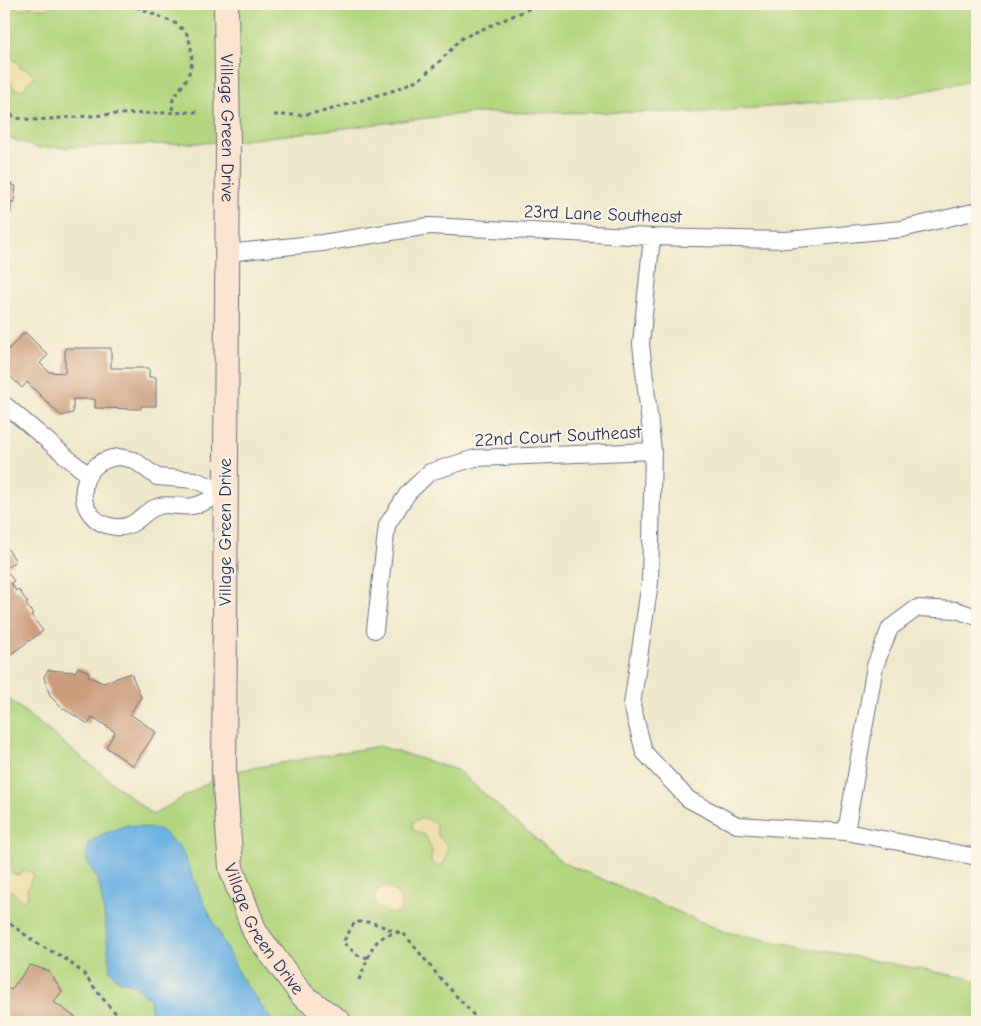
<svg xmlns="http://www.w3.org/2000/svg" width="981" height="1026" viewBox="0 0 981 1026" font-family="'Comic Neue',sans-serif">
<style>
.green{fill:#b2d57e;stroke:#66826e}
.sand{fill:#eeda9e;stroke:#84847e}
.water{fill:#6db2e4;stroke:#4470a1}
.building{fill:#cb9d7c}
.lines{fill:none;stroke-linecap:round;stroke-linejoin:round}
.street-casing{stroke:#667084;stroke-width:18}
.secondary-casing{stroke:#667084;stroke-width:26}
.path{stroke:#667084;stroke-width:3;stroke-dasharray:4 4;stroke-linecap:butt}
.street{stroke:#fff;stroke-width:16}
.secondary{stroke:#fde4d0;stroke-width:24}
.labels{text-anchor:middle;stroke-width:4;stroke-linejoin:round;paint-order:stroke}
.street-label{font-size:18px;fill:#1b2f5e;stroke:#fcf5e5}
</style>
<rect width="100%" height="100%" fill="#fcf5e5"/>
<filter id="ink" filterUnits="userSpaceOnUse"><feTurbulence type="fractalNoise" baseFrequency=".02" numOctaves="2"/><feDisplacementMap in="SourceGraphic" scale="10" xChannelSelector="R" yChannelSelector="G"/><feConvolveMatrix kernelMatrix="1 2 1 2 8 2 1 2 1" color-interpolation-filters="sRGB"/></filter>
<filter id="wash" filterUnits="userSpaceOnUse"><feTurbulence type="fractalNoise" baseFrequency=".0096" numOctaves="4" result="noise"/><feDisplacementMap in="SourceGraphic" scale="20" xChannelSelector="R" yChannelSelector="G"/><feGaussianBlur stdDeviation="1.12" result="paint"/><feColorMatrix in="noise" values="0 0 0 0 0 0 0 0 0 0 0 0 0 0 0 0 0 1.4 0 .05"/><feComposite in="paint" operator="in"/></filter>
<g filter="url(#wash)">
<rect width="100%" height="100%" fill="#f0e8cb"/>
<path class="green" d="M4 4H348L367 12 444 4H977V80L895 97 703 112 469 113 228 142 38 148 4 136Z
M4 695 153 815 224 773 379 746 457 770 562 862 725 932 977 980V1022H4Z"/>
<path class="sand" d="M16 4H54C43 14 40 6 29 7 26 7 23 9 20 10L16 6Z
M4 44 10 48 12 59 19 63 20 68 27 69 35 76 27 83 25 89 16 90 10 82 4 78Z
M423 818 428 819 436 825 438 836 446 844 448 850 444 864 437 866 434 865 431 862 432 850 425 835 413 830 412 826 414 821Z
M4 857H9L12 860 11 871 13 874 19 875 25 870 32 872 33 876 27 890 28 897 22 901 13 892 4 888Z
M384 886C396 889 406 901 399 913L390 914C382 910 372 906 375 896 377 891 379 888 384 886Z"/>
<path class="water" d="M127 825 161 830 181 849 204 903 240 976 273 1022H153L150 999 131 983 118 980 110 970 106 926 99 882 86 859 89 843 101 835Z"/>
<g id="blocks">
<path class="building" d="M4 183H12L11 185 16 186 14 202H11V213H4Z
M25 332 48 355 40 363 49 372 65 373V348H111V368H149V377H156V406H141V409L95 408V399H73V413L61 416 27 382 22 388 4 370V354Z
M7 548 16 561 5 569 14 581 11 583 16 591 18 589 28 603 26 604 33 614 31 615 43 631 4 659V551Z
M78 667 89 672 88 676 103 683 131 673 141 697 130 714 156 732 133 766 106 747 115 732 93 717 88 724 61 707 50 696 44 677 48 670 75 672Z
M30 965 49 971 62 991 54 1002 82 1022H4V985L11 990Z"/>
</g>
</g>
<g filter="url(#ink)">
<use href="#blocks" fill-opacity="0" stroke="#667084" stroke-width="1"/>
<g class="lines">
<defs>
<path id="street" d="M652 237 641 344 653 451 650 582 632 705 644 752 688 799 737 825 846 832 977 857
M227 253 322 243 429 226 652 237 786 240 902 229 977 211
M4 404 88 475
M119 457 134 460 157 477 195 480 225 492C215 496 204 504 193 506 182 508 169 503 159 506 141 511 137 529 115 527 73 523 72 461 119 457Z
M375 630 387 525 408 493 430 472 475 458 653 451
M846 832 875 666 890 628 917 608 956 610 977 617"/>
<g id="secondary">
<path id="s1" d="M226 4 228 142 224 773 231 868 255 932 303 996 339 1022"/>
</g>
</defs>
<use href="#street" class="street-casing"/>
<use href="#secondary" class="secondary-casing"/>
<path class="path" d="M129 4 177 24 187 34 191 46 192 62 188 77 173 99 172 112
M4 110 16 118 35 120 117 114 198 112
M274 115H301L326 111 395 90 421 78 440 61 462 38 540 4
M4 919 39 945 63 957 83 973 108 1005 124 1022
M368 958C375 940 380 936 400 932
M359 980 368 958 357 955 343 942 355 922H371L405 935 440 978 480 1022"/>
<use href="#street" class="street"/>
<use href="#secondary" class="secondary"/>
</g>
</g>
<g class="labels">
<g class="street-label">
<text dy="6" stroke="none"><textPath href="#s1" startOffset="124">Village Green Drive</textPath></text>
<text transform="translate(603 214) rotate(2)" y="6">23rd Lane Southeast</text>
<text transform="translate(558 436) rotate(-3)" y="6">22nd Court Southeast</text>
<text transform="translate(225 532) rotate(-90)" y="6">Village Green Drive</text>
<text dy="6" stroke="none"><textPath href="#s1" startOffset="934">Village Green Drive</textPath></text>
</g>
</g>
<rect width="981" height="1026" fill="none" stroke="#fcf5e5" stroke-width="20"/>
</svg>
